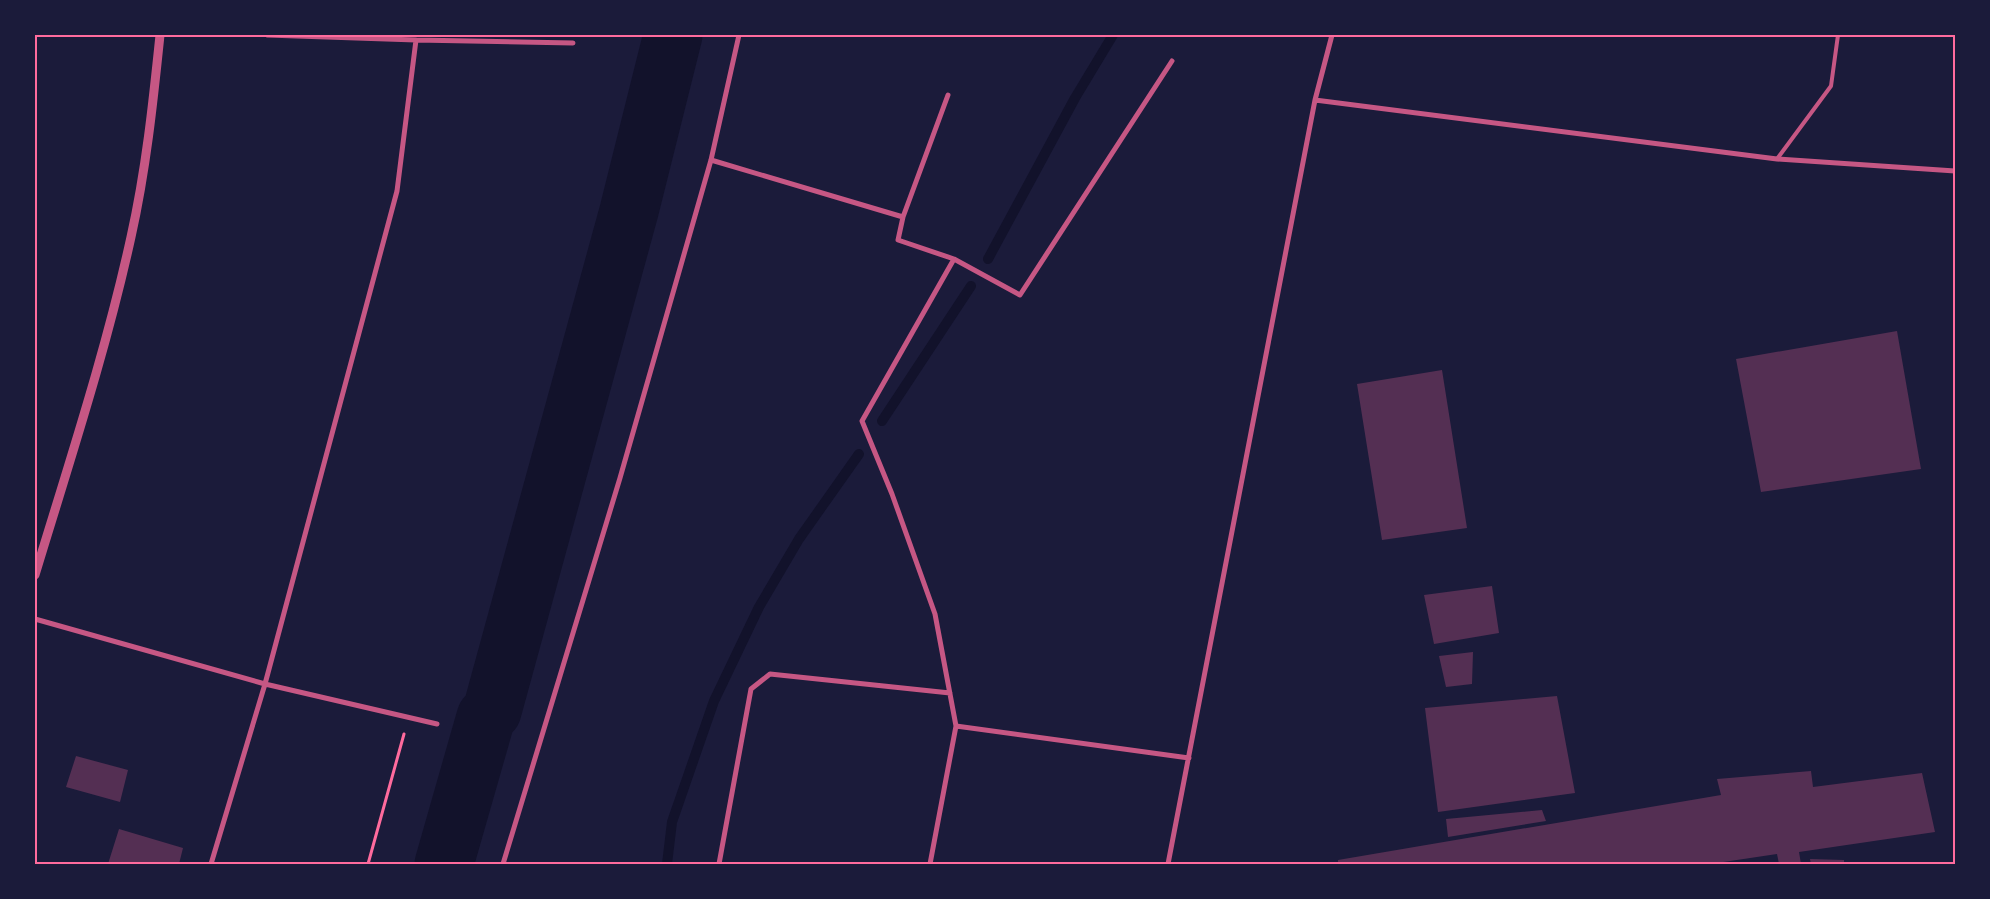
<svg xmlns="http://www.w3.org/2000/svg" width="1990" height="899" viewBox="0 0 1990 899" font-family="'Work Sans',sans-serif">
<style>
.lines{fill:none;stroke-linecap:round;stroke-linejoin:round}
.stream{stroke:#12122b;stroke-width:10}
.river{stroke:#12122b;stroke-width:59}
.building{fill:#542f53}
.path{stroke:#ff6b9d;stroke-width:3}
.service{stroke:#c65784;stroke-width:4}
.minor{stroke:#c65784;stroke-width:5}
.tertiary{stroke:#c65784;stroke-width:9}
.neatline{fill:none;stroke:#ff6b9d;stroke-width:2}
</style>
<rect width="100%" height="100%" fill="#1b1b3a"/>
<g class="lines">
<path class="stream" d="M988 259 1075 98 1113 35
M882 421 971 286
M667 864 672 822 714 701 759 607 799 539 859 454"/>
<path class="river" d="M444 864 486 717 492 711 629 211 673 35"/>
</g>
<path class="building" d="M1897 331 1921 469 1761 492 1736 359Z
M1442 370 1467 528 1382 540 1357 384Z
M1492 586 1499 633 1434 644 1424 595Z
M1473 652 1472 684 1446 687 1439 656Z
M1557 696 1575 793 1438 812 1425 708Z
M76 756 128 770 120 802 66 787Z
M1811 771 1813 787 1922 773 1935 832 1799 852 1801 864H1779L1777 854 1710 864H1338V860L1721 795 1717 779Z
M1542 810 1546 821 1448 837 1446 819Z
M119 829 183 848 179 864H108Z
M1810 859 1844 860V864H1811Z"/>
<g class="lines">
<path class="path" d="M368 864 404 734"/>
<path class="service" d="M1777 159 1831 86 1838 35"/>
<path class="minor" d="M416 40 573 43
M1315 100 1777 159 1955 171
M711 160 903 217 898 240 954 259 862 421 892 494 935 614 956 726 930 864
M903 217 948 95
M954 259 1020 295 1172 61
M35 619 265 684 437 724
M956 726 1189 758
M211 864 265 684 397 191 416 40 267 35
M503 864 620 478 711 160 739 35
M719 864 751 689 770 674 950 693
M1168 864 1315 100 1332 35"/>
<path class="tertiary" d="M35 575C69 463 106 351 131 237 146 170 153 103 160 35"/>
</g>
<rect width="1990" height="899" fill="none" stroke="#1b1b3a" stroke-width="72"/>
<rect x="36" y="36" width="1918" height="827" class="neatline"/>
</svg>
